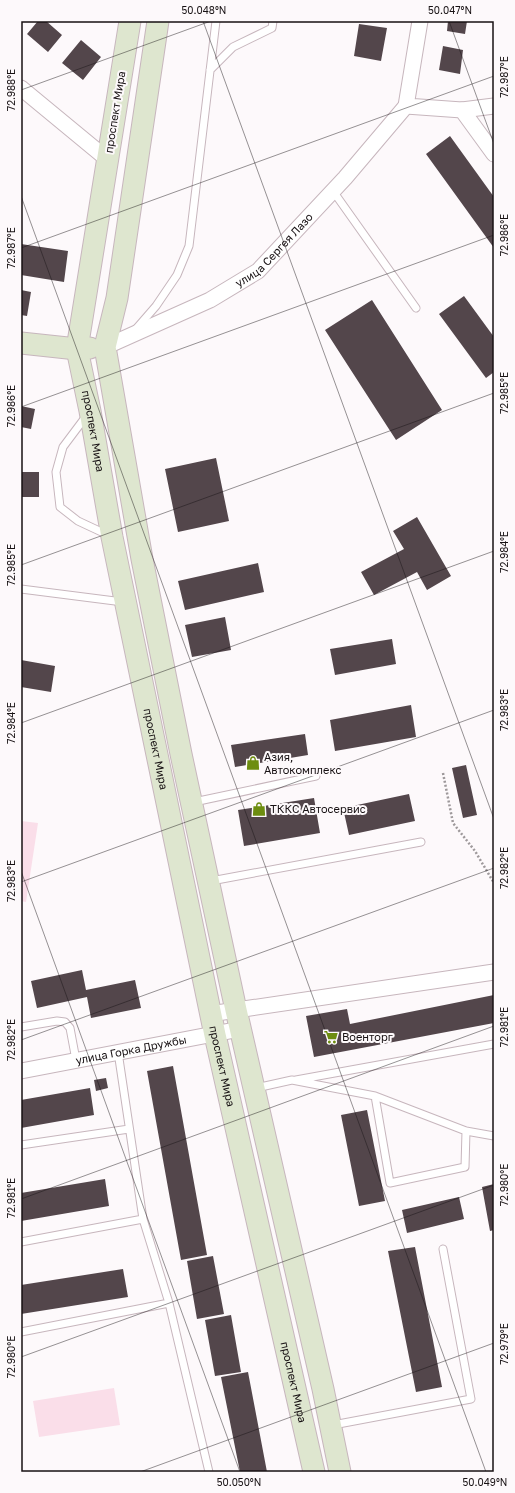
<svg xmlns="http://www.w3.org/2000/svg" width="515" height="1493" viewBox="0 0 515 1493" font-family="'Golos Text',sans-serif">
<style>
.green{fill:#fadee9}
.building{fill:#53464b}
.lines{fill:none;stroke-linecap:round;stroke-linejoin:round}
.lane-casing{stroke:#c7b6bd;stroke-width:9}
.street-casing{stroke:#c7b6bd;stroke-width:17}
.secondary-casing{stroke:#c7b6bd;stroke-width:23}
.path{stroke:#9e999b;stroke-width:2.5;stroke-dasharray:2 2;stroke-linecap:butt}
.lane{stroke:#fff;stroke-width:7}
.street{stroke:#fff;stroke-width:15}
.secondary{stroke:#dee6cf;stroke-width:21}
.ticks{fill:none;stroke:#171113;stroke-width:1;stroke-opacity:0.45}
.labels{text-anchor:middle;stroke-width:4;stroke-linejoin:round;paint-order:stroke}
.street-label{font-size:11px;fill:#171113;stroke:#fdf9fb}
.poi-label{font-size:11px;fill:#171113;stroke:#fdf9fb;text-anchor:start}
.neatline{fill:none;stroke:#171113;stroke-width:1.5}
.ticks-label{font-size:10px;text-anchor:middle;fill:#171113}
</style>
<rect width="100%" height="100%" fill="#fdf9fb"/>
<path class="green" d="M21 821 38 823 26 902 21 901Z
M114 1388 120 1425 39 1437 33 1401Z"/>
<path class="building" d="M38 21H46L62 35 48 52 27 34Z
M448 21H467L465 34 447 31Z
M359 24 387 28 381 61 354 56Z
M81 40 101 57 83 80 62 63Z
M443 46 463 50 460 74 439 70Z
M450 136 494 197V248L426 154Z
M21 244 68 251 64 282 21 275Z
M21 290 31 292 27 316 21 315Z
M464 296 494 337V372L486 378 439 314Z
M372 300 442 410 396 440 325 330Z
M21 406 35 409 31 429 21 427Z
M216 458 229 521 178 532 165 469Z
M21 472H39V497H21Z
M417 517 451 576 427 590 417 572 374 595 361 572 404 549 393 531Z
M258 563 264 592 185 610 178 581Z
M225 617 231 650 192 657 185 625Z
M392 639 396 664 335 675 330 649Z
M21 660 55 666 51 692 21 687Z
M411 705 416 737 335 751 330 720Z
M305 734 308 755 235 767 231 745Z
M466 765 477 815 463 818 452 768Z
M409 794 415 821 349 835 343 808Z
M314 798 320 833 244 846 238 810Z
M82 970 86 990 135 980 141 1008 91 1018 87 997 37 1008 31 981Z
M494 995V1023L314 1057 306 1016 347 1009 350 1024Z
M173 1066 207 1255 181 1260 147 1071Z
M106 1078 108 1088 96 1091 94 1080Z
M90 1088 94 1115 21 1128V1100Z
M367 1110 385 1201 359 1206 341 1115Z
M105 1179 109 1206 21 1221V1193Z
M494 1184V1230L490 1231 482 1187Z
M459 1197 464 1219 407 1233 402 1210Z
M415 1247 442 1387 416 1392 388 1251Z
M213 1256 224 1314 197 1319 187 1261Z
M123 1269 128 1297 21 1314V1285Z
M231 1315 241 1372 215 1376 205 1320Z
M248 1372 267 1472H240L221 1377Z"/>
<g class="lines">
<defs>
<path id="lane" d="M210 70 233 47 272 28 273 21
M333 191 416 308
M136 329 156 306 177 275 189 246 216 21
M87 415 63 447 56 472 60 507 78 521 108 535
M21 589 123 602
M194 802 316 776
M211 881 421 842
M21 1027 57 1021 65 1022 70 1028 76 1060
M118 1052 143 1219 169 1303 209 1472
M296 1080 494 1044
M256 1088 292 1080 375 1096 466 1131 494 1136
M375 1096 390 1183 465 1167 466 1131
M21 1145 129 1129
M21 1242 143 1219
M21 1332 169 1303
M333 1425 471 1399 443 1249"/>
<g id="street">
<path d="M420 21 406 106 462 110 494 154"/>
<path d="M21 88 107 159"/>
<path d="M462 110 494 106"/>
<path id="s1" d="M105 347 210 300 258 271 345 178 406 106"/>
<path d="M210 1014 494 972"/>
<path id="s2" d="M21 1071 240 1029"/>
</g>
<g id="secondary">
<path id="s3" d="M130 21 77 349 90 411 112 537 215 1035 314 1472"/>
<path d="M158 21 117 298 105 347 142 559 181 754 236 1010 323 1389 340 1472"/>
<path d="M21 343 77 349 90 348"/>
</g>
</defs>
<use href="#lane" class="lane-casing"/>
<use href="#street" class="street-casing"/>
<use href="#secondary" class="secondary-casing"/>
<path class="path" d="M443 773 453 823 475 851 494 883"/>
<use href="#lane" class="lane"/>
<use href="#street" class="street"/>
<use href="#secondary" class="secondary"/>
</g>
<path class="ticks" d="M203 21 494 819M449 21 494 144M21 90 211 21M21 196 486 1472M21 248 494 76M21 407 494 235M21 565 494 393M21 723 494 551M21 871 240 1472M21 882 494 710M21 1040 494 868M21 1199 494 1026M21 1357 494 1185M140 1472 494 1343"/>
<defs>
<symbol id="shop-bare" viewBox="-9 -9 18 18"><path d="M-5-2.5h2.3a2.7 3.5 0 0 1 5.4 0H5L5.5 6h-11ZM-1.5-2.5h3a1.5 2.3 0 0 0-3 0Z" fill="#6d8d10" stroke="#fdf9fb" stroke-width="2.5" paint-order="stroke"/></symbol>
<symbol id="supermarket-bare" viewBox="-9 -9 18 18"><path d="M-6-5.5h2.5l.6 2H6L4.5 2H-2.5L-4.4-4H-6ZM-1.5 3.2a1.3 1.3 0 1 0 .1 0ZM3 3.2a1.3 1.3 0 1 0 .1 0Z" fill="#6d8d10" stroke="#fdf9fb" stroke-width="2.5" paint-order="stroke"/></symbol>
</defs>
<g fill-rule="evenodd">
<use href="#shop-bare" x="243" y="753" width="20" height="20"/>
<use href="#shop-bare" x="249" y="799" width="20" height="20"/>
<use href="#supermarket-bare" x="321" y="1027" width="20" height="20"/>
</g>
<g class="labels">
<g class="street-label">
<text transform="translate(115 112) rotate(-81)" y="4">проспект Мира</text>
<text dy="4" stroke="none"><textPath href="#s1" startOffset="197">улица Сергея Лазо</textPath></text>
<text dy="4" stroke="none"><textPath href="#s3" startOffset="416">проспект Мира</textPath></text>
<text dy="4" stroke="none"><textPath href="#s3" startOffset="740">проспект Мира</textPath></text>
<text dy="4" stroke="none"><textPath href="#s2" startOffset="112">улица Горка Дружбы</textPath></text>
<text dy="4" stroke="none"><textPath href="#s3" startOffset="1064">проспект Мира</textPath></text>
<text dy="4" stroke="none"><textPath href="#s3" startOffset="1388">проспект Мира</textPath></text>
</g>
<g class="poi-label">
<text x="264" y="761">Азия,<tspan x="264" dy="13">Автокомплекс</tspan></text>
<text x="270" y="813">ТККС Автосервис</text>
<text x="342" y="1041">Военторг</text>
</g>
</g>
<rect width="515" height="1493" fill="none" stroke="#fdf9fb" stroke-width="44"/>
<rect x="22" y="22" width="471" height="1449" class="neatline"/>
<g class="ticks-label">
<text x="204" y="14">50.048°N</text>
<text x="450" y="14">50.047°N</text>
<text transform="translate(504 77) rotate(-90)" y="4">72.987°E</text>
<text transform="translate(11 90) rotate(-90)" y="4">72.988°E</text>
<text transform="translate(504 235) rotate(-90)" y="4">72.986°E</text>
<text transform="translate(11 248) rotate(-90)" y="4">72.987°E</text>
<text transform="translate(504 393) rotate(-90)" y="4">72.985°E</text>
<text transform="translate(11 406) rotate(-90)" y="4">72.986°E</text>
<text transform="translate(504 552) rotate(-90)" y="4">72.984°E</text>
<text transform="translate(11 565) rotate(-90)" y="4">72.985°E</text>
<text transform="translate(504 710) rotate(-90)" y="4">72.983°E</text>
<text transform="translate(11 723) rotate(-90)" y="4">72.984°E</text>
<text transform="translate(504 868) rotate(-90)" y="4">72.982°E</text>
<text transform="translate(11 881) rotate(-90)" y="4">72.983°E</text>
<text transform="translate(504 1027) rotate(-90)" y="4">72.981°E</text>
<text transform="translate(11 1040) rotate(-90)" y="4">72.982°E</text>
<text transform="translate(504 1185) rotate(-90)" y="4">72.980°E</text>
<text transform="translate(11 1198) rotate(-90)" y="4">72.981°E</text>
<text transform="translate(504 1344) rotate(-90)" y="4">72.979°E</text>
<text transform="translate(11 1357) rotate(-90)" y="4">72.980°E</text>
<text x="239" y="1486">50.050°N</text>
<text x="485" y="1486">50.049°N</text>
</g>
</svg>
